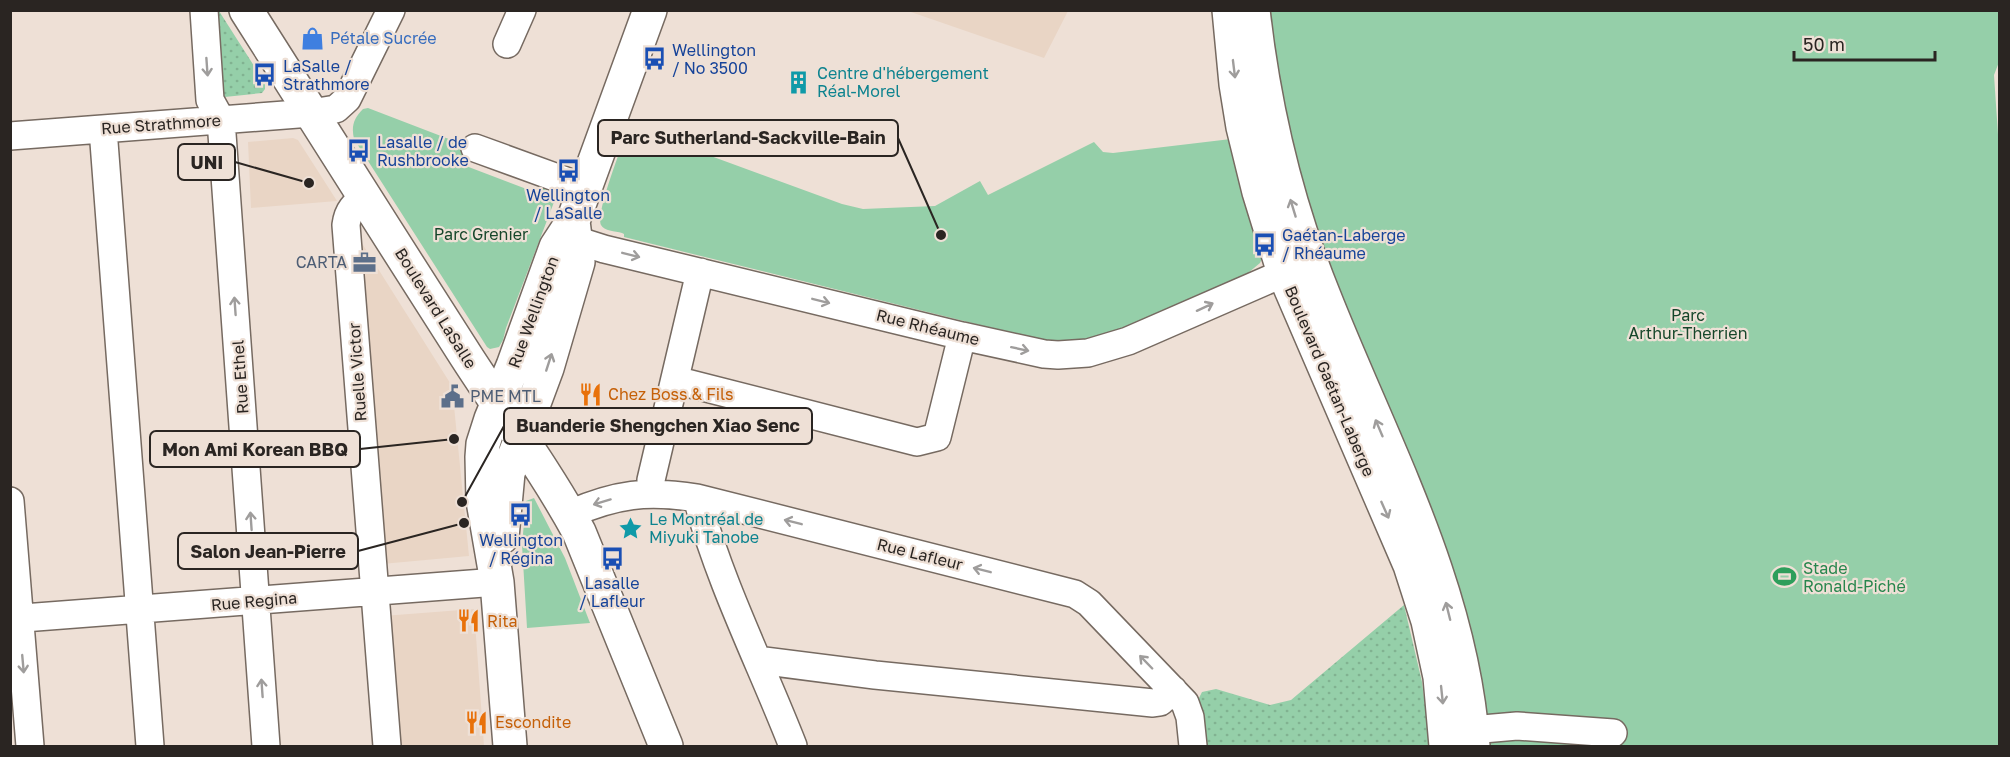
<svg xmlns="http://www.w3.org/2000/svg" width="2010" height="757" viewBox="0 0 2010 757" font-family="'Golos Text',sans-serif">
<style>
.built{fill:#e9d5c5}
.grass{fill:url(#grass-dots)}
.park{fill:#95cfa9}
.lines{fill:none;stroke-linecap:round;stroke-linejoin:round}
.minor-casing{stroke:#766a61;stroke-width:30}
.major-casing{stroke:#766a61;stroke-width:36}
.minor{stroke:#fff;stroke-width:27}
.major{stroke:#fff;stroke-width:33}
.oneway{stroke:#9f9d9c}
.labels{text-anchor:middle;stroke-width:4.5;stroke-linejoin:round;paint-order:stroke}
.shop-label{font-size:16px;fill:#366cbe;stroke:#eee0d6;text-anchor:start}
.transit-label{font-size:16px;fill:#164399;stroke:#eee0d6;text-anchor:start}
.culture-label{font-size:16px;fill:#0d838f;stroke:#eee0d6;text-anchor:start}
.street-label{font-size:16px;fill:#2a2522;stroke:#eee0d6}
.park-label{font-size:16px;fill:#15462a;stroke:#eee0d6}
.service-label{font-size:16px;fill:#4e5e75;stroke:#eee0d6;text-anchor:end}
.food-label{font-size:16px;fill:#c56008;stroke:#eee0d6;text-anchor:start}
.leisure-label{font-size:16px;fill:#27864d;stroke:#eee0d6;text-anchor:start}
.leader{fill:none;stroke:#2a2522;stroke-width:2}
.callout-dot{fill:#2a2522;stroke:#eee0d6;stroke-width:2}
.callout{fill:#eee0d6;stroke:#2a2522;stroke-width:2}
.callout-label{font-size:18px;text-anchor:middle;font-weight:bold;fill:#2a2522}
</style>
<defs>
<pattern id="grass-dots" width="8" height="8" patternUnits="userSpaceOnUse" patternTransform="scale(1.5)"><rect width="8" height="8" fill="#95cfa9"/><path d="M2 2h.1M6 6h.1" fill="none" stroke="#81b291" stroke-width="1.8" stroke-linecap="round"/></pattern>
</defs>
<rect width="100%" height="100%" fill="#eee0d6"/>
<path class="built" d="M908 11H1068L1044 58Z
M293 138 298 140 337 201 251 208 248 142Z
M358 237 452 386 469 556 382 564Z
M474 609 484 746H392L383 616Z"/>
<path class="grass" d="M213 11H219L265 83V89L262 93 215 98Z
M1404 605 1422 682 1430 746H1207L1204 713 1197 702 1202 692 1216 689 1270 705 1291 700Z"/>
<path class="park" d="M1268 11H1999V62L1994 75C1996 108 1999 141 2000 174 2000 197 1997 219 2000 241L1999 746H1487L1340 298 1342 296 1340 291 1337 292 1293 157Z
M368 108 454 141H460L466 166 537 193 542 179 559 189 506 328 503 340 499 347 490 349 487 347 354 139C351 126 354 118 363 109Z
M629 126 842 204 863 209 935 206 980 181 988 195 1094 142 1103 152 1113 153 1231 139 1263 256 1260 263 1248 273 1106 335 1079 341 1058 342 1033 338 989 327 988 329 984 326 624 237V234L622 233C615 231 604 231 601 225 595 213 624 141 629 126Z
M534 498 565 558 590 623 527 628 522 545 526 501Z"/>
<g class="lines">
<defs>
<path id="minor" d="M204 10 210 100 221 120 266 746
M507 44 522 10
M103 129 150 746
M10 136 311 113 336 109 347 99 391 10
M475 148 585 188
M365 197C354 205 348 210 346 225L387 746
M563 236 604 249 962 336 1044 354 1058 355 1088 353 1128 341 1284 273
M675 380 917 442 937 437 962 336
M652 493 651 480 700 272
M697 498C720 584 761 664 793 746
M10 501 30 746
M570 514C616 494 647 490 697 498L1075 594 1089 603 1185 703 1190 717 1193 746
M10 619 497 582
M758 660 875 675 1153 703 1160 702 1173 690
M1471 730 1517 726 1613 733"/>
<path id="major" d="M246 10C320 126 392 241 466 356 504 415 546 471 579 532L666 746
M1229 10 1236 84 1243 127 1259 192 1284 273 1410 565 1428 621 1440 677 1446 746
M1253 10C1264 108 1287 205 1324 296 1382 443 1462 586 1473 746
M502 537 508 473 547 368 578 262 573 221
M510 746 497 582 483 501 482 457 483 444 491 419 513 366 556 247 573 221 650 10"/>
</defs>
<use href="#minor" class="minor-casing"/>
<use href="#major" class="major-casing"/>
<use href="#minor" class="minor"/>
<use href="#major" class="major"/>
</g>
<defs><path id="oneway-shaft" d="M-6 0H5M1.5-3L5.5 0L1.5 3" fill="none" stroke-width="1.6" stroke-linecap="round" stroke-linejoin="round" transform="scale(1.5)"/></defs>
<g class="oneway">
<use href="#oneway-shaft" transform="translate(207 67) rotate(86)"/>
<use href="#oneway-shaft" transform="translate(1234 69) rotate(83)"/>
<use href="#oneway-shaft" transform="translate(1293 208) rotate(-107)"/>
<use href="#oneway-shaft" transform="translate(631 255) rotate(14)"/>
<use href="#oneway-shaft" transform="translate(821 301) rotate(14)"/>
<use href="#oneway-shaft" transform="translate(235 306) rotate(-94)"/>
<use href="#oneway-shaft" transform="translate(1205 307) rotate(-25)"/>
<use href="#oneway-shaft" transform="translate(1020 349) rotate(12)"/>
<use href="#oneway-shaft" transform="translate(549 362) rotate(-72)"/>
<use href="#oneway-shaft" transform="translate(1379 428) rotate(-113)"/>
<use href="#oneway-shaft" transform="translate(602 502) rotate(163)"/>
<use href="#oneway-shaft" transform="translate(1385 510) rotate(66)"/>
<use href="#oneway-shaft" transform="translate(251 521) rotate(-94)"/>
<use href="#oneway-shaft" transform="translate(793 522) rotate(-166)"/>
<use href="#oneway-shaft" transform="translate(982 570) rotate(-166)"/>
<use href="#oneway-shaft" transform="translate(1448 611) rotate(-104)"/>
<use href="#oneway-shaft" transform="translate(1146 662) rotate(-134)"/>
<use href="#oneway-shaft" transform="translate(23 664) rotate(85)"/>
<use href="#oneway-shaft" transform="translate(262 688) rotate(-94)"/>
<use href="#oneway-shaft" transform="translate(1442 695) rotate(84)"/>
</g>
<defs>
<symbol id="shop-bare" viewBox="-9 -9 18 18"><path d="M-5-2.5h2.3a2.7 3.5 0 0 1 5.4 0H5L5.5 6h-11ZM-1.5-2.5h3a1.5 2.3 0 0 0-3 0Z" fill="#3f7fe0" stroke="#eee0d6" stroke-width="2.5" paint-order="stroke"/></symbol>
<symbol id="bus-bare" viewBox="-9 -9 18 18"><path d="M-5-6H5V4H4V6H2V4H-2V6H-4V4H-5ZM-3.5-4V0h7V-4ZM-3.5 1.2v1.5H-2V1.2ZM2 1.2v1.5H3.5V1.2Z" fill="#1a4fb4" stroke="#eee0d6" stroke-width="2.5" paint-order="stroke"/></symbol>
<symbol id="building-bare" viewBox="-9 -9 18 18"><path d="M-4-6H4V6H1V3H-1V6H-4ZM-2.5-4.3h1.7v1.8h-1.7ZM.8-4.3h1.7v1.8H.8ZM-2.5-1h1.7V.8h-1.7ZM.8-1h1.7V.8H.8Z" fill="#0f9aa8" stroke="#eee0d6" stroke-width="2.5" paint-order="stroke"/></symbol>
<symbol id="office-bare" viewBox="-9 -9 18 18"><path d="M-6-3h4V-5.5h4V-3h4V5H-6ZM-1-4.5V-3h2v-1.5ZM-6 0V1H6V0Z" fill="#5c6f8a" stroke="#eee0d6" stroke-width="2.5" paint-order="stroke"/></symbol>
<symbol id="restaurant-bare" viewBox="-9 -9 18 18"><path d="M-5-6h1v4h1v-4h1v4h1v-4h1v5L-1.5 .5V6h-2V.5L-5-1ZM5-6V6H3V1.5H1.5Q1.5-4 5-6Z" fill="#e8710a" stroke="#eee0d6" stroke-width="2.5" paint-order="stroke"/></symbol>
<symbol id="civic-bare" viewBox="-9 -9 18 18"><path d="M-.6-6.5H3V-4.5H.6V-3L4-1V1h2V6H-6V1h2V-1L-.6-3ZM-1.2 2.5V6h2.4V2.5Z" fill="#5c6f8a" stroke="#eee0d6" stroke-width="2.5" paint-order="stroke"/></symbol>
<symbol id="sight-bare" viewBox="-9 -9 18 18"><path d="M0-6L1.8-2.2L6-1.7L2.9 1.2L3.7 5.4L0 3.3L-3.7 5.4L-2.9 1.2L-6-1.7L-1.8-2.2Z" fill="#0f9aa8" stroke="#eee0d6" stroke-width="2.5" paint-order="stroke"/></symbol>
<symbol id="stadium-bare" viewBox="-9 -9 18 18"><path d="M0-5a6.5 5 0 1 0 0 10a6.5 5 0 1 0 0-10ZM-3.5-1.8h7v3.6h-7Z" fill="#2e9e5b" stroke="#eee0d6" stroke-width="2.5" paint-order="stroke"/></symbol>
</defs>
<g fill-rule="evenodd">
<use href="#shop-bare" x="296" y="22" width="33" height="33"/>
<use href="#bus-bare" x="638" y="42" width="33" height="33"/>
<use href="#bus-bare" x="248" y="58" width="33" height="33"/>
<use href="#building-bare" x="782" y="66" width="33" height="33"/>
<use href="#bus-bare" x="342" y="134" width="33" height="33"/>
<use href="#bus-bare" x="552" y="154" width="33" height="33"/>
<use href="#bus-bare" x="1248" y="228" width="33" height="33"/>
<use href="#office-bare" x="348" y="246" width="33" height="33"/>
<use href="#restaurant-bare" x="574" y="378" width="33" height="33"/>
<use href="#civic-bare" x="436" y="380" width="33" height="33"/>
<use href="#bus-bare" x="504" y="498" width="33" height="33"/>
<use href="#sight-bare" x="614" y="512" width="33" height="33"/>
<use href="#bus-bare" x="596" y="542" width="33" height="33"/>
<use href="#stadium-bare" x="1768" y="560" width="33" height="33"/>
<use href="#restaurant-bare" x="452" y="604" width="33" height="33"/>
<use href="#restaurant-bare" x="460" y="706" width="33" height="33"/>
</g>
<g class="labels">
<g class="shop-label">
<text x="330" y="44">Pétale Sucrée</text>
</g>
<g class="transit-label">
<text x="672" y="56">Wellington<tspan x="672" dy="18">/ No 3500</tspan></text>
<text x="283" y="72">LaSalle /<tspan x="283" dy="18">Strathmore</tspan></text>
<text x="377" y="148">Lasalle / de<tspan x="377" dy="18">Rushbrooke</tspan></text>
<text x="568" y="201" text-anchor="middle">Wellington<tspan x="568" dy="18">/ LaSalle</tspan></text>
<text x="1282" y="241">Gaétan-Laberge<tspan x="1282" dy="18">/ Rhéaume</tspan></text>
<text x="521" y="546" text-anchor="middle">Wellington<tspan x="521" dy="18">/ Régina</tspan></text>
<text x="612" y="589" text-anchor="middle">Lasalle<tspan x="612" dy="18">/ Lafleur</tspan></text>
</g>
<g class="culture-label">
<text x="817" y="79">Centre d'hébergement<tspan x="817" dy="18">Réal-Morel</tspan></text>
<text x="649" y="525">Le Montréal de<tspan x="649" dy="18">Miyuki Tanobe</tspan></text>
</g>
<g class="street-label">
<text transform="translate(161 124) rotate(-4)" y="6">Rue Strathmore</text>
<text transform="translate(436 308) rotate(58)" y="6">Boulevard LaSalle</text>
<text transform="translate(533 312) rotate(-70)" y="6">Rue Wellington</text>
<text transform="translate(928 327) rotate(14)" y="6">Rue Rhéaume</text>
<text transform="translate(357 372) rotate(-94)" y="6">Ruelle Victor</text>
<text transform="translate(240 377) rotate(-94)" y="6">Rue Ethel</text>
<text transform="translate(1330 381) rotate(67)" y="6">Boulevard Gaétan-Laberge</text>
<text transform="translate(920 554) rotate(14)" y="6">Rue Lafleur</text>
<text transform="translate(254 601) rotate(-5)" y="6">Rue Regina</text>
</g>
<g class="park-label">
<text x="481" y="240">Parc Grenier</text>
<text x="1688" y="321">Parc<tspan x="1688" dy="18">Arthur-Therrien</tspan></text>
</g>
<g class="service-label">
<text x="347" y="268">CARTA</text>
<text x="470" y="402" text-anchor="start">PME MTL</text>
</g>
<g class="food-label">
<text x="608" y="400">Chez Boss &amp; Fils</text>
<text x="487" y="627">Rita</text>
<text x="495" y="728">Escondite</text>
</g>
<g class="leisure-label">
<text x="1803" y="574">Stade<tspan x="1803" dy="18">Ronald-Piché</tspan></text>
</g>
</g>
<path class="leader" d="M941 235L898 138M309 183L235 162M462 502L504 426M454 439L360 449M464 523L358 551"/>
<g class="callout-dot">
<circle cx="941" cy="235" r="6"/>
<circle cx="309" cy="183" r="6"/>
<circle cx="462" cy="502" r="6"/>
<circle cx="454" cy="439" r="6"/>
<circle cx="464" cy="523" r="6"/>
</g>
<g class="callout">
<rect x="598" y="120" width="300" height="36" rx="6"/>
<rect x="178" y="144" width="57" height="36" rx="6"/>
<rect x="504" y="408" width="308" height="36" rx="6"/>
<rect x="150" y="431" width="210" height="36" rx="6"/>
<rect x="178" y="533" width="180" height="36" rx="6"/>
</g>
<g class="callout-label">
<text x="748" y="144">Parc Sutherland-Sackville-Bain</text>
<text x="207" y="169">UNI</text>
<text x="658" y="432">Buanderie Shengchen Xiao Senc</text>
<text x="255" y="456">Mon Ami Korean BBQ</text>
<text x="268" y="558">Salon Jean-Pierre</text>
</g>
<rect width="2010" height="757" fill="none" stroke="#2a2522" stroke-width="24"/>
<path d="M1794 51v9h141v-9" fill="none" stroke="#2a2522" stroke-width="3"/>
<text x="1803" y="51" font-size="18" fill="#2a2522" stroke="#eee0d6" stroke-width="4.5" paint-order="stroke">50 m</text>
</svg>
